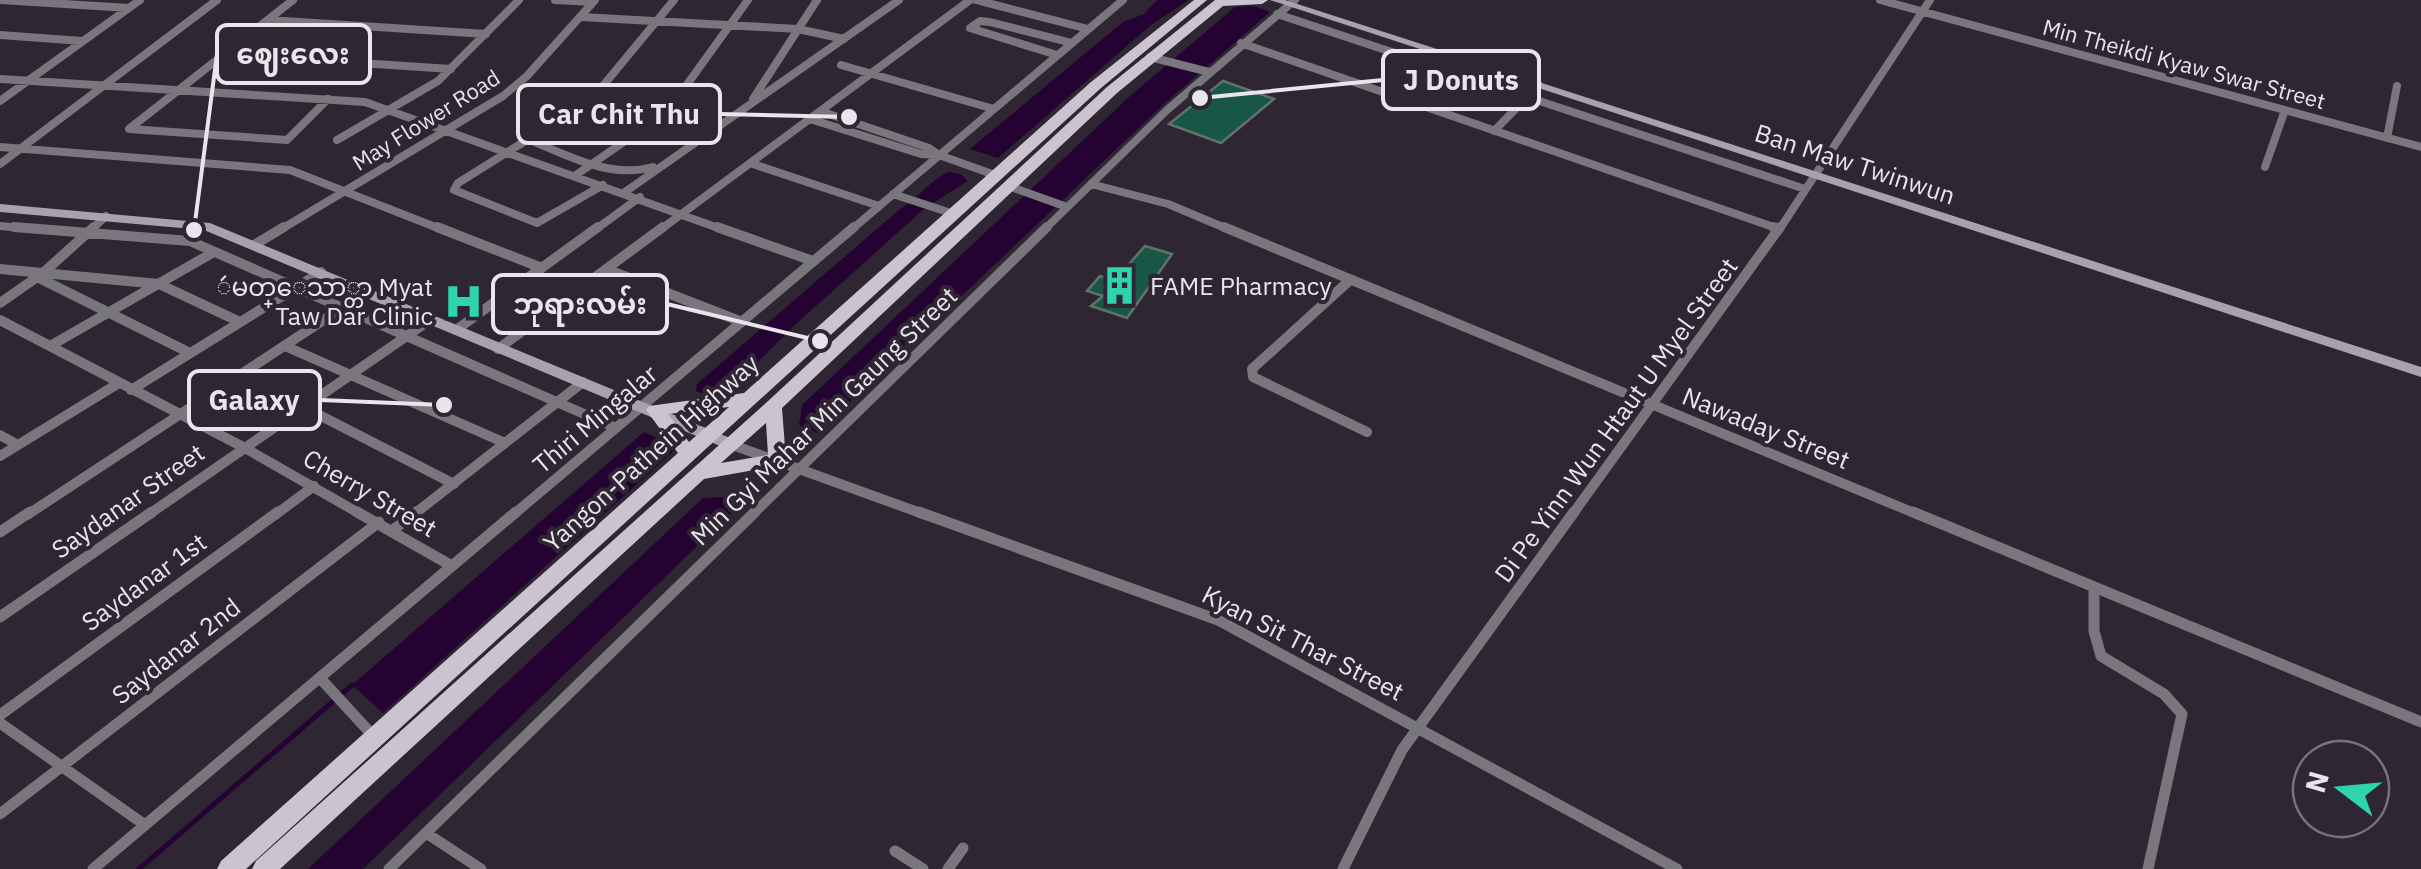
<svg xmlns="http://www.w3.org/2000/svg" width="2421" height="869" viewBox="0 0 2421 869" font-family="'IBM Plex Sans','Noto Sans Myanmar',sans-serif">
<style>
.water{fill:#240232}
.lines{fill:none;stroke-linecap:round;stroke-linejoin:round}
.stream{stroke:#240232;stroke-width:5}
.building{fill:#185746;stroke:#60726b;stroke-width:2.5}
.street-far2{stroke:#7a767d;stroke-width:8}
.street-far1{stroke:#7a767d;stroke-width:10}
.street{stroke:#7a767d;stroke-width:11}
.secondary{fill:#a8a2ac;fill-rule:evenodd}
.primary{fill:#ccc3d0;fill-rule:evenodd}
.labels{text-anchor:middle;stroke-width:8;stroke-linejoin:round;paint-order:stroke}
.far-street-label{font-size:22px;fill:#eae5ed;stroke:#2e2632}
.street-label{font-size:25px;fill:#eae5ed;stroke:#2e2632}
.poi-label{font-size:25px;fill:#eae5ed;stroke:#2e2632;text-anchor:start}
.leader{fill:none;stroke:#eae5ed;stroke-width:4}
.callout-dot{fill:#eae5ed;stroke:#2e2632;stroke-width:4}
.callout{fill:#2e2632;stroke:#eae5ed;stroke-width:4}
.callout-label{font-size:28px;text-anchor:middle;font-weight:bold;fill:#eae5ed}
</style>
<rect width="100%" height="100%" fill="#2e2632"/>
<path class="water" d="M1157 0H1189L1151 25 998 158 970 149 1123 22 1144 14Z
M1254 6 1270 12 1164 104 817 433 799 425 802 405 1130 96 1235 7Z
M948 172 961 174 968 181 925 208 796 324 732 388 706 395 696 391 697 384 900 209C919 198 929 181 948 172Z
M644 432 678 447 383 713 352 685Z
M749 496 363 869H308L703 498Z"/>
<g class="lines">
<path class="stream" d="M139 869 352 685"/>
</g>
<path class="building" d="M1223 81 1274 99 1221 143 1169 124Z
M1145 246 1172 254 1127 318 1091 306 1103 296 1087 291 1100 276 1114 281Z"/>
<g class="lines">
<path class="street-far2" d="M0 0 129 8
M293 0 129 129 287 140 328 99
M555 0 593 2
M976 0 1088 29
M1880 0 2421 147
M1277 14 1805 189
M581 17 798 29 844 39
M268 20 486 34
M0 35 82 41
M1241 43 1779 229
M225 54 451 69
M1057 55 970 28 980 21 990 22 1072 43
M1150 57 1209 72
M841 65 994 109
M0 79 365 102 724 230
M753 99 817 0
M0 101 140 0
M810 119 921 154 939 155 929 148 820 111
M1494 131 1539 85
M2387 138 2397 86
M337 140 438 81 519 0
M530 140C569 156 610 179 653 167
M0 147 290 170 443 230
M939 155 995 175
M750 163 879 206
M0 164 217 0
M2265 167 2285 110
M576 175 641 130 678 97 748 0
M1091 184 1168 204 1230 230
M603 185 537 223 454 190 458 183 567 115 602 87 674 0
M1008 186 1067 207
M625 192 899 0
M893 194 954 214
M0 226 45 230
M91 230 106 216
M280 230 503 96 527 76 595 0
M595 230 640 197
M660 230 970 0
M851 230 1123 0
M1044 230 1167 110 1295 0
M1779 230 1930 0"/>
<path class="street-far1" d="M14 227 190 241 616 428
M437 227 542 268
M717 227 813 261
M1224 227 1919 515
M1773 227 1779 229
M254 245 284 227
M0 269 159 284 240 322
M606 269 742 322
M37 277 190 353
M1350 280 1252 369 1253 377 1367 432
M0 303 43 273 94 227
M0 320 245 448 362 515
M456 330 598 227
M50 346 214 252
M285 346 505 443
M498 349 663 227
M241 375 454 484
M131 390 321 272
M0 435 18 445
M730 444 926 515
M0 456 119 383
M27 515 366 292
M148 515 430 320
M275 515 314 486
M413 515 583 382
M513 515 854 227
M752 515 1047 227
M1572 515 1780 227"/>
<path class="street" d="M357 512 452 566
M919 512 1218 620 1677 869
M1913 512 2421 722
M393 530 416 512
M0 532 30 512
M2094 588V631L2101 656 2164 694 2182 714 2148 869
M0 617 152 512
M320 678 376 739
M0 715 278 512
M0 723 145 825
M0 814 379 522
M426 833 481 869
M895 851 923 869
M93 869 516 512
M389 869 755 512
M948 869 963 848
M1343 869 1402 750 1574 512"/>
<path class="secondary" d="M1270 0H1285L2421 367V377Z
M0 204 210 223 735 440 738 444 735 448H725L204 230 0 212Z"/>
<path class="primary" d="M1194 0H1207L1101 88 246 869H217L221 861 678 453 649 414 646 410 649 406 744 393 1091 82ZM729 407 689 442 668 414Z
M1268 0 1262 4 1223 6 1117 93 782 408 786 460 783 465 704 479 280 869H252L256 861 767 402 1107 87 1215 0ZM766 423 768 455 721 463Z"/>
</g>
<defs>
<symbol id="building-bare" viewBox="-9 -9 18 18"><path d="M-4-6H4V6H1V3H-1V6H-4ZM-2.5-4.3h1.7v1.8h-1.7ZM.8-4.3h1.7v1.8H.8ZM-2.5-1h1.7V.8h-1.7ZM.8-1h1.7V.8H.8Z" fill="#2ed4ab" stroke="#2e2632" stroke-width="2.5" paint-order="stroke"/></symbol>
<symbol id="hospital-bare" viewBox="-9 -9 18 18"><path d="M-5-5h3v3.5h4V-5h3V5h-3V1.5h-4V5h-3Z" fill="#2ed4ab" stroke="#2e2632" stroke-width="2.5" paint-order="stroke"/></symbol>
</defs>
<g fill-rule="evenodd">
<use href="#building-bare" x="1092" y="258" width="55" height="55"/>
<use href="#hospital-bare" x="436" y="274" width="55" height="55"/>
</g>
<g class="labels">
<g class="far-street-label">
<text transform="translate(2184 64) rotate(15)" y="8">Min Theikdi Kyaw Swar Street</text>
<text transform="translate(426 120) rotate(-32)" y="8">May Flower Road</text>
</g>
<g class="street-label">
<text transform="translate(1855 164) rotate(18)" y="9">Ban Maw Twinwun</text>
<text transform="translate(824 416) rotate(-44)" y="9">Min Gyi Mahar Min Gaung Street</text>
<text transform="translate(595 419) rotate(-40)" y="9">Thiri Mingalar</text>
<text transform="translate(1616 420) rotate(-54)" y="9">Di Pe Yinn Wun Htaut U Myel Street</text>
<text transform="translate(1766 428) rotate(22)" y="9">Nawaday Street</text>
<text transform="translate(651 453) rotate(-42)" y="9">Yangon-Pathein Highway</text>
<text transform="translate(370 493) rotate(30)" y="9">Cherry Street</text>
<text transform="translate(128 501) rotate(-35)" y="9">Saydanar Street</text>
<text transform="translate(144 582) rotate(-36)" y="9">Saydanar 1st</text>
<text transform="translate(1303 643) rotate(27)" y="9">Kyan Sit Thar Street</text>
<text transform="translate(176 651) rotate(-38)" y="9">Saydanar 2nd</text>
</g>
<g class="poi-label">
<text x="1150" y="295">FAME Pharmacy</text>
<text x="433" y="296" text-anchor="end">ဴမတ္ေသာ္တာ Myat<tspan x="433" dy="29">Taw Dar Clinic</tspan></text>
</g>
</g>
<path class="leader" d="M194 230L217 54M1200 98L1383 80M849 117L720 114M820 341L667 304M444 405L320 400"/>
<g class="callout-dot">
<circle cx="194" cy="230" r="10"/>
<circle cx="1200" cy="98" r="10"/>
<circle cx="849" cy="117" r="10"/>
<circle cx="820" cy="341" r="10"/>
<circle cx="444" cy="405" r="10"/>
</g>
<g class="callout">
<rect x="217" y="25" width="153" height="58" rx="10"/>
<rect x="1383" y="51" width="156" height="58" rx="10"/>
<rect x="518" y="85" width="202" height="58" rx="10"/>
<rect x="493" y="275" width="174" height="58" rx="10"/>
<rect x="189" y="371" width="131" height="58" rx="10"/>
</g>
<g class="callout-label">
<text x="293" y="64">ဈေးလေး</text>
<text x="1461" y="90">J Donuts</text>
<text x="619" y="124">Car Chit Thu</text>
<text x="580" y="314">ဘုရားလမ်း</text>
<text x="254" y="410">Galaxy</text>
</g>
<g transform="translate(2341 789) rotate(286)"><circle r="48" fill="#2e2632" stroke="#79727d" stroke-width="2.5"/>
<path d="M0-8L18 38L0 25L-18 38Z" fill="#2ed4ab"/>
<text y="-15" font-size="28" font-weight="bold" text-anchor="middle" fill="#eae5ed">N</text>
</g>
</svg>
